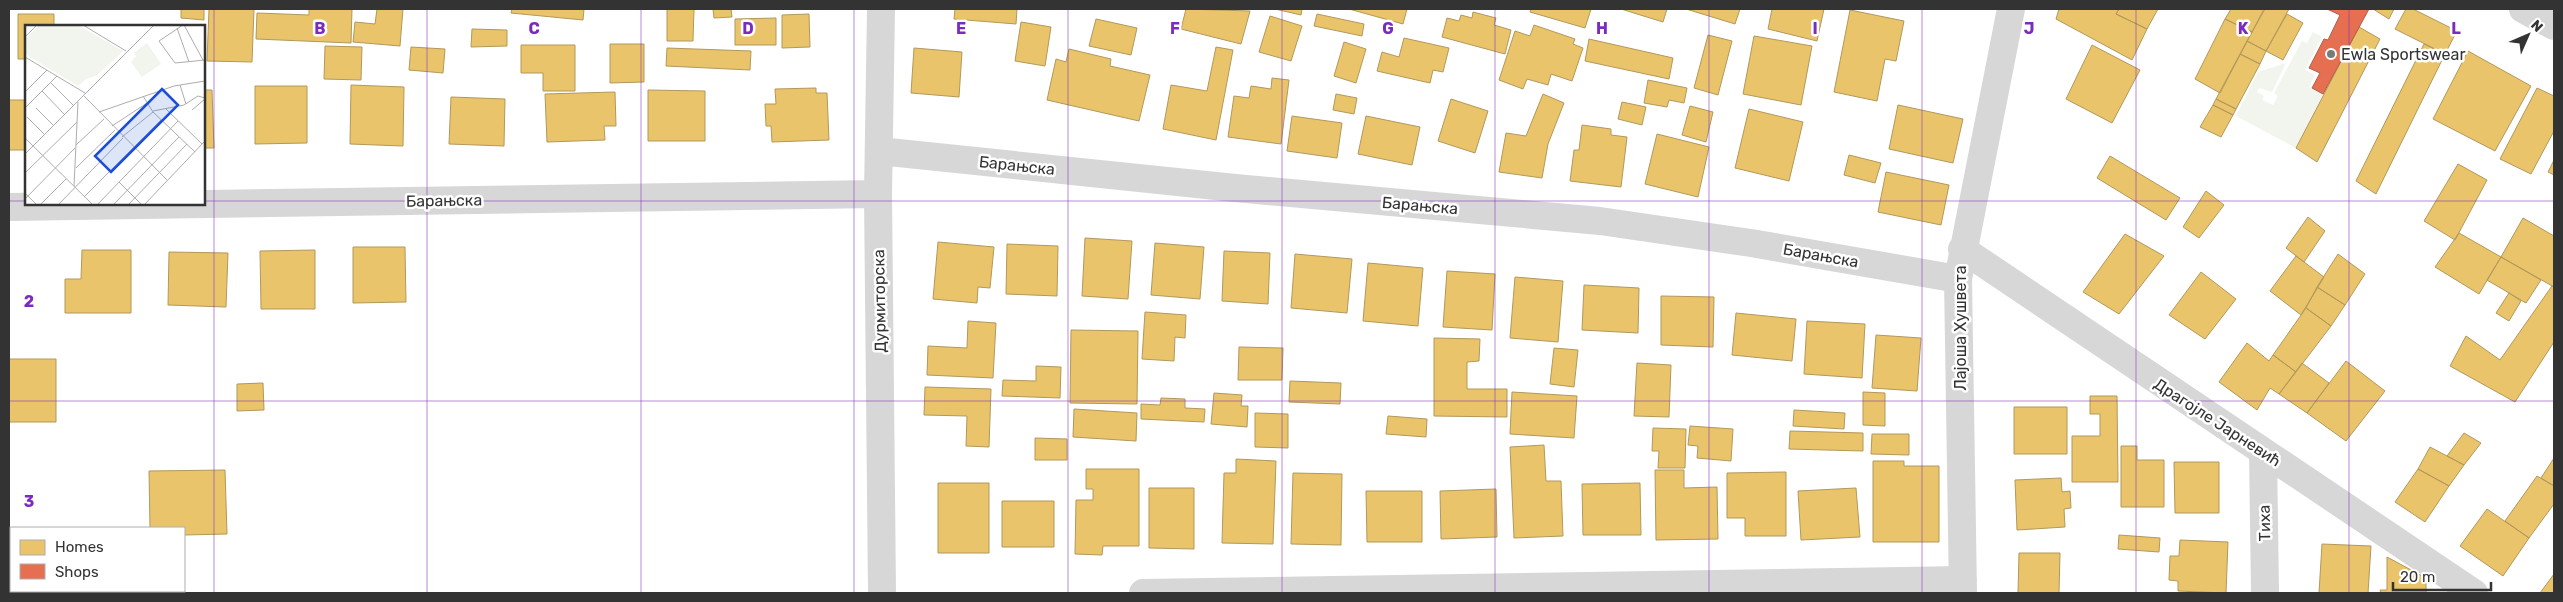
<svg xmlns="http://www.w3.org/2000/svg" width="2563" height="602" viewBox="0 0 2563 602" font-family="Rubik,sans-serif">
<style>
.green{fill:#f1f5ed}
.homes{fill:#e9c46a;stroke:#b2985a}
.shops{fill:#e76f51;stroke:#b15d48}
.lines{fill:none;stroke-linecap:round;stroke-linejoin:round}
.minor{stroke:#d7d7d7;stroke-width:28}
.grid{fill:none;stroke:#7b2cbf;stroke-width:1;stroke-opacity:0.55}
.poi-dot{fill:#7a7a7a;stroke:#fff;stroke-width:2}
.labels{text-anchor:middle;stroke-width:5;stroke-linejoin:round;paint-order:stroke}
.poi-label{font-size:16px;fill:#333;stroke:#fff;text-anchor:start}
.street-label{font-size:16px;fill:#333;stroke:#fff}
.inset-road{fill:none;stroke:#adadad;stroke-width:1}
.view{fill:#1d4ed8;fill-opacity:0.15;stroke:#1d4ed8;stroke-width:2.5}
.inset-edge{fill:none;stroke:#333;stroke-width:2.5}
.grid-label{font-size:16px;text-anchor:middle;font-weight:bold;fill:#7b2cbf;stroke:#fff;stroke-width:5;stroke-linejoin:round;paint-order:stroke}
</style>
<rect width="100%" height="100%" fill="#fff"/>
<path class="green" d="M2313 32 2322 37 2305 70 2315 75 2309 87 2323 94 2296 148 2236 116 2258 72 2286 63 2272 92 2259 88 2257 92 2264 96 2262 100 2273 105 2278 96 2274 93 2302 41 2307 43Z"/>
<path class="homes" d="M181 9H204V20L181 18Z
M209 9H254L252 62 207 61Z
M309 9H352L351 43 256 39 257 13 309 15Z
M377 9H403L400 46 353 42 355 22 375 24Z
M512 9H584L583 20 511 13Z
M667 9H694L693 41H667Z
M713 9H731L732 17 714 18Z
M955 9H1017L1016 24 954 19Z
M1186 9 1250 11 1241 44 1181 29Z
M1275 9H1302L1301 15Z
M1349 9H1407L1403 24Z
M1531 9H1591L1585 28 1530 12Z
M1621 9H1667L1663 22Z
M1686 9H1740L1735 24Z
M1772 9H1824L1817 41 1768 29Z
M2059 9H2119L2116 14 2147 29 2132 60 2056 19Z
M2119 9H2158L2147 29 2116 14Z
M2231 9H2264L2252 32 2225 19Z
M2265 9H2289L2266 51 2247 41Z
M2373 9H2394L2389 19Z
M2406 9H2413L2457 31 2445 54 2395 29Z
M1850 10 1904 21 1896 61 1885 59 1877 101 1834 92Z
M1473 12 1496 18 1494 25 1511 30 1505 54 1442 37 1447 18 1459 21 1461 15 1472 18Z
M18 14H54V26H26V59H18Z
M809 14 810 47 782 48V15Z
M1317 14 1364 24 1362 36 1314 26Z
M2287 14 2303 23 2283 60 2266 51Z
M1270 16 1302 26 1291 61 1259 52Z
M776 18V45H735V19Z
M1096 19 1137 28 1131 55 1089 46Z
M2225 19 2252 32 2220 93 2195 79Z
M1021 22 1051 27 1045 66 1015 61Z
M1534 25 1575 39 1573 44 1583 48 1572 81 1551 74 1548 85 1527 79 1523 89 1499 80 1515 31 1530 36Z
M2359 27 2380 39 2317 162 2296 148Z
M472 29 507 30V46L471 47Z
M1708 35 1732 41 1718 95 1694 88Z
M1754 36 1812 46 1801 105 1743 94Z
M1404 38 1449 48 1443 72 1433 70 1430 83 1377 71 1382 52 1399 57Z
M1589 39 1673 58 1669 79 1585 61Z
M2247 41 2266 51 2260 64 2240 54Z
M1344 42 1366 49 1356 83 1334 76Z
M610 44H644V82L610 83Z
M2424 44 2445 54 2376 194 2356 181Z
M521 45H575V91H543V73H521Z
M2092 45 2140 70 2112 123 2066 99Z
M325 46 362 47 361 80 324 79Z
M411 47 445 49 443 73 409 70Z
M1216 47 1233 50 1216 140 1163 129 1171 85 1207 91Z
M667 48 751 51 750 70 666 66Z
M914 48 962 52 959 97 911 93Z
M1069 49 1111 59 1110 66 1150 75 1139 121 1047 100 1056 59 1066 62Z
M2468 51 2531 86 2495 151 2433 119Z
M2240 54 2260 64 2236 109 2216 99Z
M1272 78 1289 80 1281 144 1228 137 1234 96 1249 98 1251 86 1271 89Z
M1648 80 1687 88 1684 103 1669 100 1667 107 1644 103Z
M351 85 404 87 403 146 350 144Z
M255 86H307V143L255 144Z
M816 88V93H827L829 140 772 142 771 126H766L765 104H776L775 89Z
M2537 88 2554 96V131L2531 174 2500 159Z
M204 90H212L214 148H204Z
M648 90 705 91V141H648Z
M615 92 616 126H604L605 140 547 142 545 94Z
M1336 94 1357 98 1354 114 1333 110Z
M1543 94 1564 103 1548 144 1542 178 1499 172 1506 133 1526 136Z
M451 97 505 99 504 146 449 144Z
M1451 99 1488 111 1475 153 1438 141Z
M2216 99 2236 109 2233 115 2213 105Z
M9 100H26V150H9Z
M1622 102 1646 107 1642 125 1618 119Z
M1898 105 1963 119 1953 163 1889 149Z
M2213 105 2233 115 2221 137 2200 127Z
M1690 106 1713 112 1706 142 1682 135Z
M1749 109 1803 122 1789 181 1735 168Z
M1292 116 1342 123 1337 158 1287 151Z
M1366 116 1420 127 1412 165 1358 154Z
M1582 125 1611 129V135L1627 137 1621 187 1570 181 1574 150H1579Z
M1657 134 1709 147 1698 197 1645 184Z
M1849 155 1881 163 1875 183 1844 175Z
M2110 156 2180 198 2166 220 2097 178Z
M2554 160V175L2548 172Z
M2458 164 2487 180 2455 240 2424 221Z
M1886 172 1949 185 1941 225 1878 212Z
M2206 191 2224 205 2199 238 2183 227Z
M2308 217 2325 231 2304 262 2286 248Z
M2523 218 2554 236V287L2501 257Z
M2459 233 2501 257 2479 294 2435 267Z
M2125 234 2164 256 2119 314 2083 292Z
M1085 238 1132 241 1128 299 1082 296Z
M938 242 994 247 990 288 978 287 977 303 933 299Z
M1155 243 1204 247 1200 299 1151 295Z
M1007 244 1058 246 1057 296 1006 294Z
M353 247H405L406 302 353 303Z
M82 250H131V313H65V279H81Z
M315 250V309H261L260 251Z
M1224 251 1270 253 1268 304 1222 301Z
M169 252 228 253 226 307 168 305Z
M1295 254 1352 259 1347 313 1291 308Z
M2338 254 2365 274 2345 305 2317 287Z
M2296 256 2324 277 2301 315 2270 291Z
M2501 257 2541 280 2526 303 2487 280Z
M1368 263 1423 268 1418 326 1363 321Z
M1447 271 1495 274 1492 330 1443 327Z
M2201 272 2236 299 2205 339 2169 315Z
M1515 277 1563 281 1558 342 1510 338Z
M1584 285 1639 288 1638 333 1582 330Z
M2552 286 2554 287V342L2515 402 2450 366 2466 336 2500 360Z
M2317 287 2345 305 2331 326 2306 308Z
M2509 293 2521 301 2509 321 2496 313Z
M1661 296 1714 297 1713 347 1661 345Z
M2306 308 2331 326 2296 372 2273 355Z
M1145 312 1186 315 1185 338 1175 337 1174 361 1142 359Z
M1736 313 1796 319 1792 361 1732 355Z
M968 321 996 323 993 378 927 375 928 346 967 348Z
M1807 321 1865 324 1862 378 1804 374Z
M1071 330 1138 331 1137 404 1070 403Z
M1876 335 1921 338 1917 391 1872 388Z
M1434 338 1480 339 1479 361 1467 362V389H1507V417L1434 416Z
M2247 343 2269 361 2273 355 2296 372 2279 394 2270 388 2257 410 2219 382Z
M1239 347 1283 348 1282 380H1238Z
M1554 348 1578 350 1574 387 1550 384Z
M9 359H56V422H9Z
M2346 361 2385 391 2346 441 2307 413Z
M1637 363 1671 365 1669 417 1634 416Z
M2302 363 2329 383 2307 413 2279 394Z
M1036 366 1061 367 1060 398 1002 396 1003 380 1036 381Z
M1290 381 1341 383 1340 404 1289 402Z
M263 383 264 410 237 411V384Z
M925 387 991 389 989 447 966 446 967 416 924 415Z
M1512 392 1577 396 1574 438 1510 434Z
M1863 392 1885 393V426L1863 425Z
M1214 393 1242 395 1241 406H1248L1247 427 1211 424Z
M2090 396H2117L2118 482H2072V436H2100V414H2090Z
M1161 398 1185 399V408L1205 409 1204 422 1141 419V404L1160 405Z
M2014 407H2067V454H2014Z
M1074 409 1137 413 1136 441 1073 437Z
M1794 410 1845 413 1844 429 1793 426Z
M1255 413 1288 414V448L1255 447Z
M1388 416 1427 419 1426 437 1386 434Z
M1690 426 1733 429 1731 461 1697 458 1698 446 1688 445Z
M1653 428 1686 429 1685 468H1658L1659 451H1652Z
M1790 431 1863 433V451L1789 449Z
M2464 433 2481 443 2464 465 2447 456Z
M1872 434H1909V455L1871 454Z
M1035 438 1067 439V460H1035Z
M1544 445 1546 481H1561L1563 536 1514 538 1510 447Z
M2121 446H2137V460H2164V507H2121Z
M2430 447 2464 465 2449 486 2418 469Z
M2554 458V486L2541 478Z
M1236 459 1276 461 1273 544 1222 543 1224 473H1236Z
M1873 461H1904V466H1939V542H1873Z
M2174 462H2219V513H2175Z
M1086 469H1139V546H1103L1102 555 1075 554 1076 500H1093V489H1086Z
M2418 469 2449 486 2425 522 2395 502Z
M225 470 227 534 184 535V528H150L149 471Z
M1655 470H1684V488L1717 487 1718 539 1656 540Z
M1786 472V536H1745V518H1727V473Z
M1293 473 1342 474 1341 545 1291 544Z
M2537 476 2554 486V504L2529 538 2505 521Z
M2061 478 2062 492 2070 491 2071 508 2064 509 2065 527 2017 530 2015 480Z
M938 483H989V553H938Z
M1640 483 1641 535H1583L1582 484Z
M1149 488H1194V549L1149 548Z
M1856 488 1860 537 1801 540 1798 491Z
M1496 489 1497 537 1441 539 1440 491Z
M1366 491H1422V542H1367Z
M1002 501H1054V547H1002Z
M2487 509 2529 538 2503 576 2460 546Z
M2119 535 2160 538 2159 552 2118 549Z
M2180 540 2228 542 2226 593 2178 591V581L2169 580 2170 556H2179Z
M2322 544 2371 546 2368 593H2319Z
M2019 553H2060L2059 593H2018Z
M2387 557 2426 578V593H2381L2380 590H2387Z
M2554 574V593H2540Z"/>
<path class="shops" d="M2327 9H2369L2323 94 2312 88 2320 73 2309 68 2324 39 2328 40 2340 15Z"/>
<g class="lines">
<path class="minor" d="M881 9 878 194 882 593
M2523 9 2554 26
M879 151 1235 188 1600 221 1751 243 1958 279
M9 207 878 194
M1962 249 2474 593
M2263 452 2265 593
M1143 593 1963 580
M1963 593 1958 279 2011 9"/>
</g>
<path class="grid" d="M214 9V593M427 9V593M641 9V593M854 9V593M1068 9V593M1282 9V593M1495 9V593M1709 9V593M1922 9V593M2136 9V593M2349 9V593M9 201H26M204 201H2554M9 401H2554"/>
<circle class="poi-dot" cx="2331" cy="54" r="5"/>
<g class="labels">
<g class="poi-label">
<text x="2341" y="60">Ewla Sportswear</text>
</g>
<g class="street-label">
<text transform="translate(1017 165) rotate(6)" y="6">Барањска</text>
<text transform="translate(444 200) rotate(-1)" y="6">Барањска</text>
<text transform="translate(1420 205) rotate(5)" y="6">Барањска</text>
<text transform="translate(1821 255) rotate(10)" y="6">Барањска</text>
<text transform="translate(879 301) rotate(-91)" y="6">Дурмиторска</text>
<text transform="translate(1960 328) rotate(-90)" y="6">Лајоша Хушвета</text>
<text transform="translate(2218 422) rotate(33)" y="6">Драгојле Јарневић</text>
<text transform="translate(2264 523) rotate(-91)" y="6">Тиха</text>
</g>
</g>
<g transform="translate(25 25)">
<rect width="180" height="180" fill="#fff"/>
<path d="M15 0H53L98 26 72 50 61 54 53 61 0 29V14ZM122 18 136 39 117 52 106 37 111 31 109 28Z" fill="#f1f5ed"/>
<path class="inset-road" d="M58 0 101 26M158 0 134 16 150 38 180 35M159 0 178 35M152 3 164 37M0 12 12 0M0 32 60 68M25 57 48 80M155 60 161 79M17 66 39 89M0 67 22 45M59 71 142 155M118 71 128 87 170 127M0 83 32 51M11 83 28 100M141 84 177 119M167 85 180 74M128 86 159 80 173 71 180 73M74 87 149 61 180 56M2 92 19 109M87 101 122 78M97 112 128 87M0 113 68 180M51 120 79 94M0 129 129 0M51 143 90 105M0 148 52 97M94 157 117 180M49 161 53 77M0 168 12 180M59 172 136 95M0 174 50 123M15 180 41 154M33 180 98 113M72 180 153 96M88 180 154 112M103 180 162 119M119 180 180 116"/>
<path class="view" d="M137 64 153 80 86 147 70 131Z"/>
<rect width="180" height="180" class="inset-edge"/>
</g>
<g class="grid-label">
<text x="320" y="34">B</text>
<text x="534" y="34">C</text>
<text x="748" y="34">D</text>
<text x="961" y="34">E</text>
<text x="1175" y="34">F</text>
<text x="1388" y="34">G</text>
<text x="1602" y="34">H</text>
<text x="1815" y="34">I</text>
<text x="2029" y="34">J</text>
<text x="2243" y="34">K</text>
<text x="2456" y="34">L</text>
<text x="29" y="307">2</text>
<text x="29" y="507">3</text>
</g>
<rect width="2563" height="602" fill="none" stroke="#333333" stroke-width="20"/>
<rect x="10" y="527" width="175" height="65" fill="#ffffff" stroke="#adadad"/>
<rect x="20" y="540" width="25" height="15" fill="#e9c46a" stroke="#adadad"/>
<text x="55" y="552" font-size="15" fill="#333333">Homes</text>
<rect x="20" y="564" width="25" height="15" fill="#e76f51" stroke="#adadad"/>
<text x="55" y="577" font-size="15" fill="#333333">Shops</text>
<g transform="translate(2528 35) rotate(45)" stroke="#ffffff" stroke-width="4" paint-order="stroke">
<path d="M0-4L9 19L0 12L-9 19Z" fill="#333333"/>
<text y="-8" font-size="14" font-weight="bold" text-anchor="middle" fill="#333333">N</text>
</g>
<path d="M2393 582v8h98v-8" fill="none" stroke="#333333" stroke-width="2.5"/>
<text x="2400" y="582" font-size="15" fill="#333333" stroke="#ffffff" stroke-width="4" paint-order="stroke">20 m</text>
</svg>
